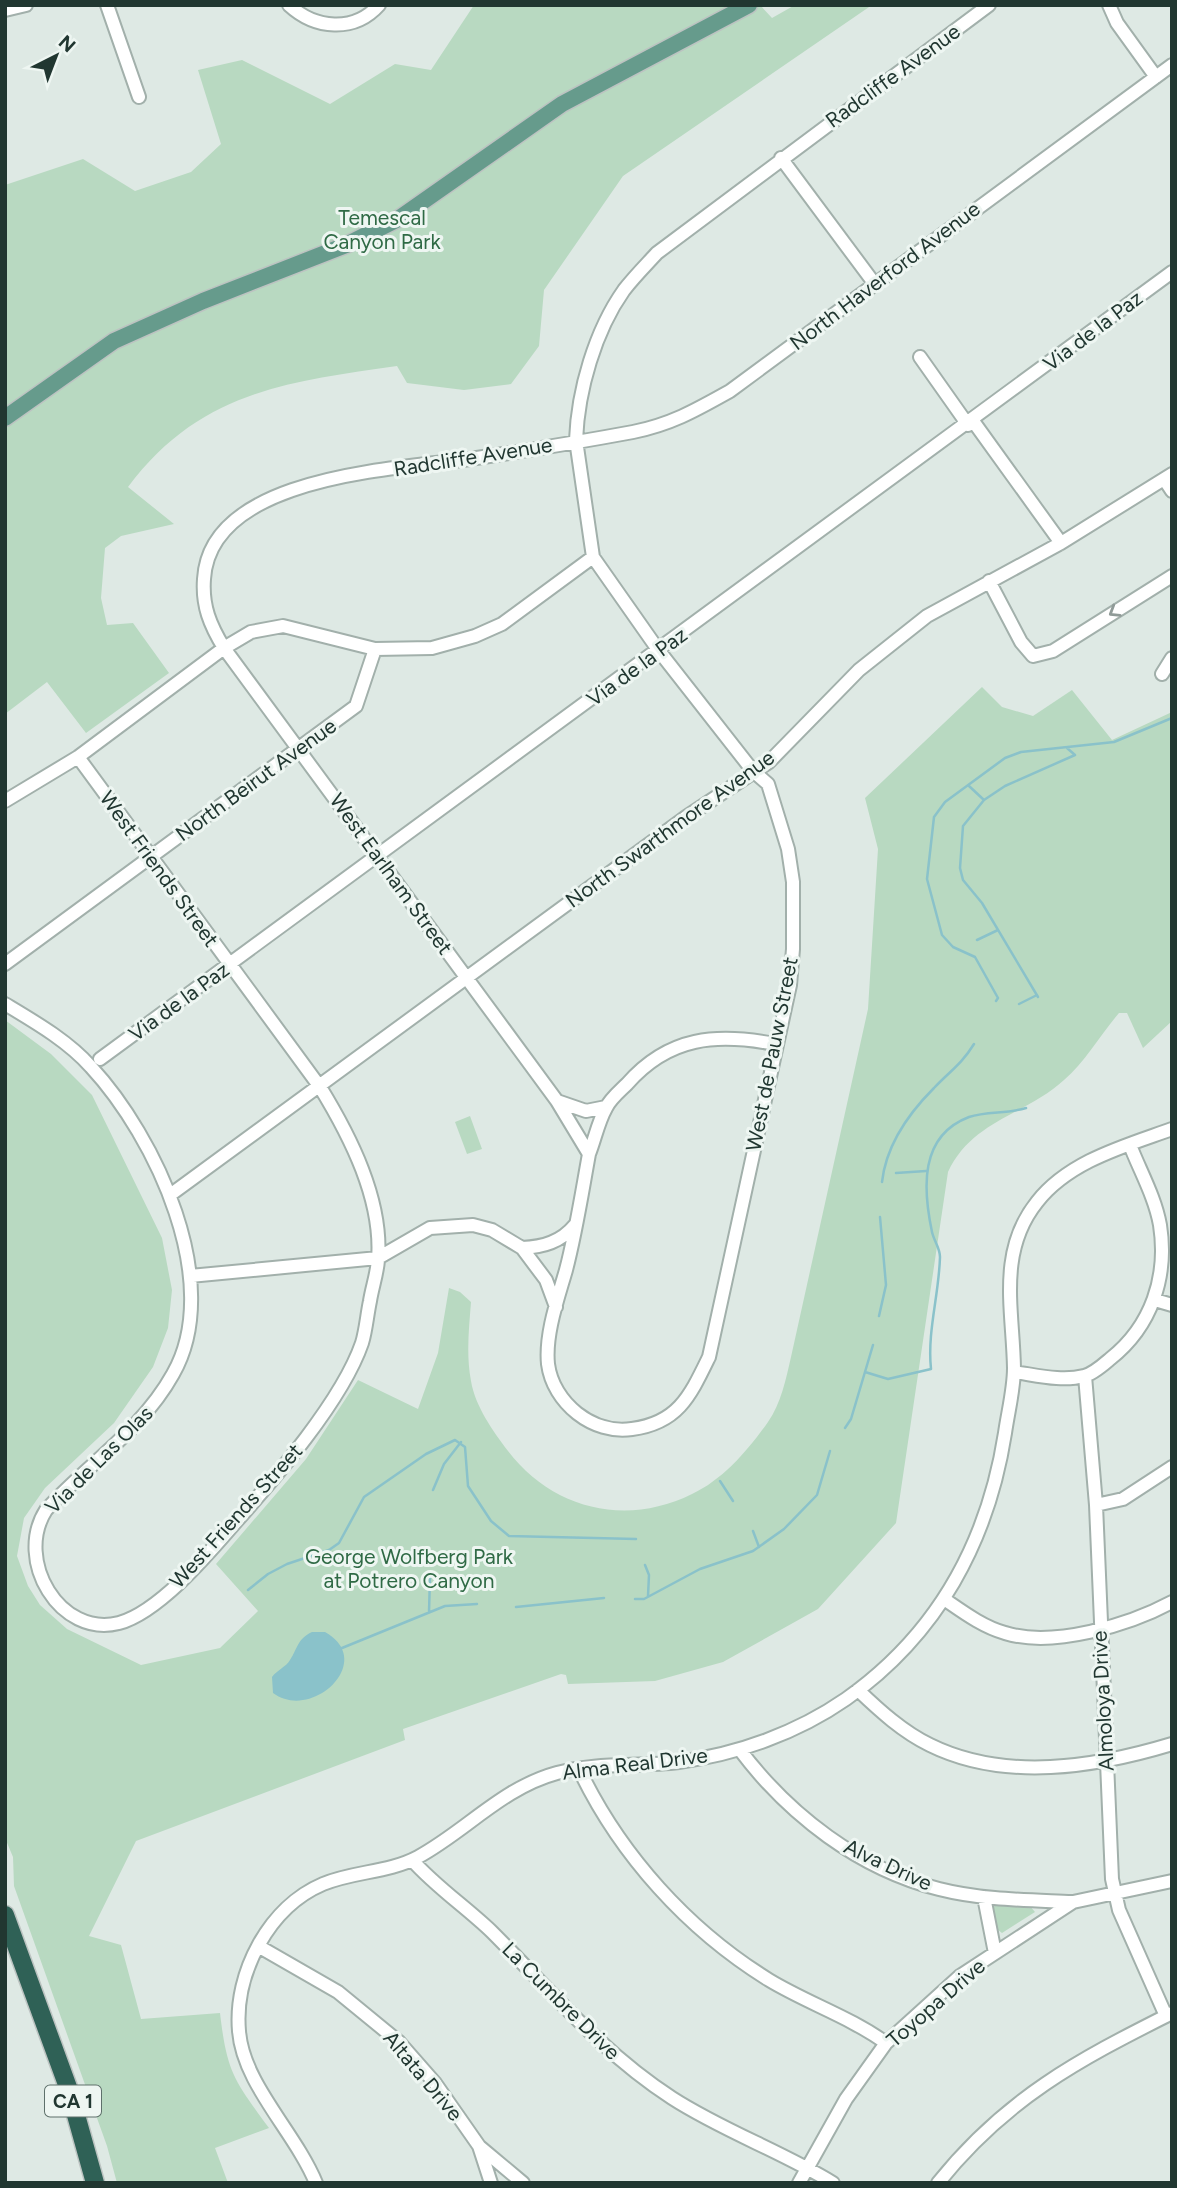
<svg xmlns="http://www.w3.org/2000/svg" width="1177" height="2188" viewBox="0 0 1177 2188" font-family="Figtree,sans-serif">
<style>
.green{fill:#b8d9c1}
.water{fill:#8ac2ca}
.lines{fill:none;stroke-linecap:round;stroke-linejoin:round}
.stream{stroke:#8ac2ca;stroke-width:2.5}
.minor-casing{stroke:#a2b0ab;stroke-width:16}
.major-casing{stroke:#bcc3c1;stroke-width:19}
.highway-casing{stroke:#bcc3c1;stroke-width:21}
.minor{stroke:#fff;stroke-width:12}
.major{stroke:#669b8c;stroke-width:16}
.highway{stroke:#2f6156;stroke-width:18}
.oneway{stroke:#909b98}
.labels{text-anchor:middle;stroke-width:6;stroke-linejoin:round;paint-order:stroke}
.shield{fill:#eef6f2;stroke:#5e706b;stroke-width:2}
.shield-label{font-size:19px;font-weight:bold;fill:#213731}
.street-label{font-size:21px;fill:#213731;stroke:#eef6f2}
.park-label{font-size:21px;fill:#2f6a45;stroke:#eef6f2}
</style>
<rect width="100%" height="100%" fill="#dee9e4"/>
<path class="green" d="M474 5H760L772 18 795 5H872L623 176 544 290 539 346 511 384 464 390 407 383 397 366C287 382 200 391 128 487L174 524 121 536 105 548 101 598 107 625 133 623 169 673 86 733 47 682 5 714V185L83 159 135 191 191 172 221 144 198 70 242 60 330 104 395 64 431 70Z
M982 687 1002 707 1033 716 1072 690 1112 740 1172 712V1021L1143 1048 1127 1013H1119C1101 1034 1085 1062 1064 1080 1026 1115 972 1120 948 1172L896 1523 818 1609 723 1662 655 1681 568 1684 566 1675 561 1674 403 1729 405 1740 136 1841 89 1936 121 1945 141 2019 220 2013C227 2073 234 2080 269 2128L215 2148 228 2183H117L107 2146 14 1886 13 1857 5 1838V1020L51 1054 92 1095 162 1238 172 1290 168 1328 153 1367 114 1423 45 1488 24 1518 17 1556 28 1586 40 1605 67 1629 141 1665 220 1648 258 1611 216 1564 306 1459 358 1380 418 1409 438 1353 449 1288 460 1292 471 1302C469 1328 466 1355 471 1381 475 1406 493 1431 508 1451 552 1509 626 1527 692 1494 723 1480 749 1449 768 1422 781 1403 786 1379 791 1357L868 1009 878 849 865 798Z
M470 1116 482 1149 467 1154 455 1122Z
M995 1904 1029 1905 1035 1912 1002 1933 998 1930 993 1910Z"/>
<path class="water" d="M312 1632H325C377 1661 312 1722 273 1693L272 1677C277 1670 286 1667 290 1660 298 1648 297 1639 312 1632Z"/>
<g class="lines">
<path class="stream" d="M969 786 984 800
M977 940 998 930
M1038 997 982 903 963 880 960 868 963 826 984 800 1005 786 1075 755 1067 748
M996 1001 998 998 975 957 953 947 942 935 927 879 934 817 945 802 1005 758 1021 752 1114 742 1172 718
M1019 1004 1037 995
M896 1173 926 1171
M882 1182C886 1146 908 1114 934 1088 950 1071 961 1065 974 1044
M879 1316 886 1285 880 1217
M865 1372 888 1379 931 1369C927 1332 939 1295 940 1257 940 1248 934 1241 932 1232 923 1189 919 1136 969 1117 987 1111 1008 1114 1026 1108
M845 1428 851 1419 873 1345
M720 1481 733 1501
M433 1490 444 1464 461 1442
M753 1531 759 1547
M645 1565 649 1575 648 1596
M248 1590 268 1574 287 1564 329 1550 339 1543 364 1497 426 1454 455 1440 465 1447 468 1486 491 1521 509 1536 636 1539
M635 1599H644L700 1569 753 1551 784 1529 817 1495 830 1451
M516 1607 604 1598
M429 1612 430 1577
M342 1648 445 1606 477 1604"/>
<defs>
<path id="minor" d="M107 5 139 97
M289 5C315 29 354 33 379 5
M989 5 657 253C646 265 634 277 624 290 595 331 578 390 576 440L593 557 659 651 753 771 768 784 788 849 793 882V949L790 985 709 1357C690 1396 678 1423 632 1429 593 1435 553 1403 548 1364 545 1334 558 1298 566 1270 576 1232 582 1192 589 1154L557 1101 224 648C210 625 202 606 204 579 210 476 395 469 470 459 524 451 579 442 633 432 672 424 696 410 730 391L1172 65
M1109 5 1117 23 1156 77
M5 10 26 5
M781 158 874 283
M920 357 968 425
M973 421 1061 543
M1164 479 1172 491
M989 581 1021 642 1033 656 1053 651 1172 576
M1162 674 1172 658
M5 801 78 757 224 648 251 632 283 626 375 649 432 648 475 636 502 624 593 557
M5 964 356 706 375 649
M5 1004C35 1022 68 1041 91 1067 155 1136 225 1283 173 1374 142 1430 88 1464 46 1510 14 1560 60 1638 119 1623 159 1612 208 1554 234 1524 275 1478 342 1401 362 1343 366 1330 367 1315 370 1301 372 1288 377 1274 378 1260 383 1200 350 1136 320 1087L78 757
M100 1059 1172 272
M557 1101 586 1111 606 1107
M589 1154C595 1139 598 1122 606 1108 610 1099 620 1091 627 1084 669 1036 717 1033 775 1044
M170 1195 686 817 769 762 859 670 927 616 1061 543 1172 474
M522 1248C543 1247 561 1242 575 1225
M190 1276 378 1258 430 1228 473 1225 492 1230 522 1248 546 1280 556 1307
M1155 1300 1172 1305
M1014 1372C1036 1375 1062 1382 1084 1376 1093 1374 1103 1365 1110 1359 1152 1326 1168 1276 1160 1225 1155 1197 1140 1171 1130 1145
M1085 1376 1096 1505 1112 1879 1119 1910 1166 2016
M1096 1505 1123 1499 1172 1467
M944 1599C963 1612 983 1627 1005 1633 1053 1648 1129 1625 1172 1602
M858 1690C880 1711 903 1732 930 1745 1005 1782 1096 1767 1172 1744
M740 1750C789 1815 859 1869 939 1889 982 1900 1028 1900 1072 1902
M579 1769C620 1855 688 1930 769 1980 807 2003 850 2017 886 2043
M412 1860C436 1887 466 1907 492 1932 550 1990 602 2053 672 2098 723 2131 781 2151 833 2183
M984 1897 995 1953
M258 1946 338 1992 399 2042 435 2083 479 2146 491 2183
M480 2147 523 2183
M316 2183C295 2132 243 2084 239 2031 234 1973 269 1907 323 1884 354 1871 388 1873 418 1857 466 1831 502 1788 557 1773 597 1762 638 1767 679 1762 738 1754 797 1733 846 1699 938 1634 988 1541 1005 1433 1008 1412 1014 1389 1014 1368 1013 1310 997 1252 1037 1202 1069 1161 1125 1146 1172 1129
M799 2183 846 2099 886 2043 960 1976 1073 1902 1172 1881
M938 2183C1005 2099 1078 2060 1172 2013"/>
<path id="major" d="M5 418 114 341 203 301 346 245 398 219 562 104 749 5"/>
<path id="highway" d="M5 1915 69 2090 95 2183"/>
</defs>
<use href="#minor" class="minor-casing"/>
<use href="#major" class="major-casing"/>
<use href="#highway" class="highway-casing"/>
<use href="#minor" class="minor"/>
<use href="#major" class="major"/>
<use href="#highway" class="highway"/>
</g>
<defs><path id="oneway-chevron" d="M-2-3.5L2.5 0L-2 3.5" fill="none" stroke-width="1.6" stroke-linecap="round" stroke-linejoin="round" transform="scale(1.75)"/></defs>
<use class="oneway" href="#oneway-chevron" transform="translate(1114 612) rotate(148)"/>
<g class="labels">
<rect class="shield" x="45" y="2085.5" width="56" height="31" rx="5"/>
<g class="shield-label">
<text x="73" y="2108">CA 1</text>
</g>
<g class="street-label">
<text transform="translate(893 76) rotate(-36)" y="7">Radcliffe Avenue</text>
<text transform="translate(885 276) rotate(-37)" y="7">North Haverford Avenue</text>
<text transform="translate(1093 331) rotate(-37)" y="7">Via de la Paz</text>
<text transform="translate(473 457) rotate(-9)" y="7">Radcliffe Avenue</text>
<text transform="translate(637 667) rotate(-36)" y="7">Via de la Paz</text>
<text transform="translate(256 780) rotate(-36)" y="7">North Beirut Avenue</text>
<text transform="translate(670 829) rotate(-36)" y="7">North Swarthmore Avenue</text>
<text transform="translate(159 869) rotate(54)" y="7">West Friends Street</text>
<text transform="translate(391 874) rotate(54)" y="7">West Earlham Street</text>
<text transform="translate(179 1002) rotate(-36)" y="7">Via de la Paz</text>
<text transform="translate(772 1054) rotate(-79)" y="7">West de Pauw Street</text>
<text transform="translate(99 1460) rotate(-45)" y="7">Via de Las Olas</text>
<text transform="translate(236 1516) rotate(-48)" y="7">West Friends Street</text>
<text transform="translate(1103 1701) rotate(-93)" y="7">Almoloya Drive</text>
<text transform="translate(635 1764) rotate(-7)" y="7">Alma Real Drive</text>
<text transform="translate(888 1865) rotate(25)" y="7">Alva Drive</text>
<text transform="translate(561 2001) rotate(45)" y="7">La Cumbre Drive</text>
<text transform="translate(936 2003) rotate(-41)" y="7">Toyopa Drive</text>
<text transform="translate(423 2076) rotate(50)" y="7">Altata Drive</text>
</g>
<g class="park-label">
<text x="382" y="225">Temescal<tspan x="382" dy="24">Canyon Park</tspan></text>
<text x="409" y="1564">George Wolfberg Park<tspan x="409" dy="24">at Potrero Canyon</tspan></text>
</g>
</g>
<rect width="1177" height="2188" fill="none" stroke="#213731" stroke-width="14"/>
<g transform="translate(56 56) rotate(42)" stroke="#eef6f2" stroke-width="5" paint-order="stroke">
<path d="M0-5L12 26L0 18L-12 26Z" fill="#213731"/>
<text y="-10" font-size="19" font-weight="bold" text-anchor="middle" fill="#213731">N</text>
</g>
</svg>
